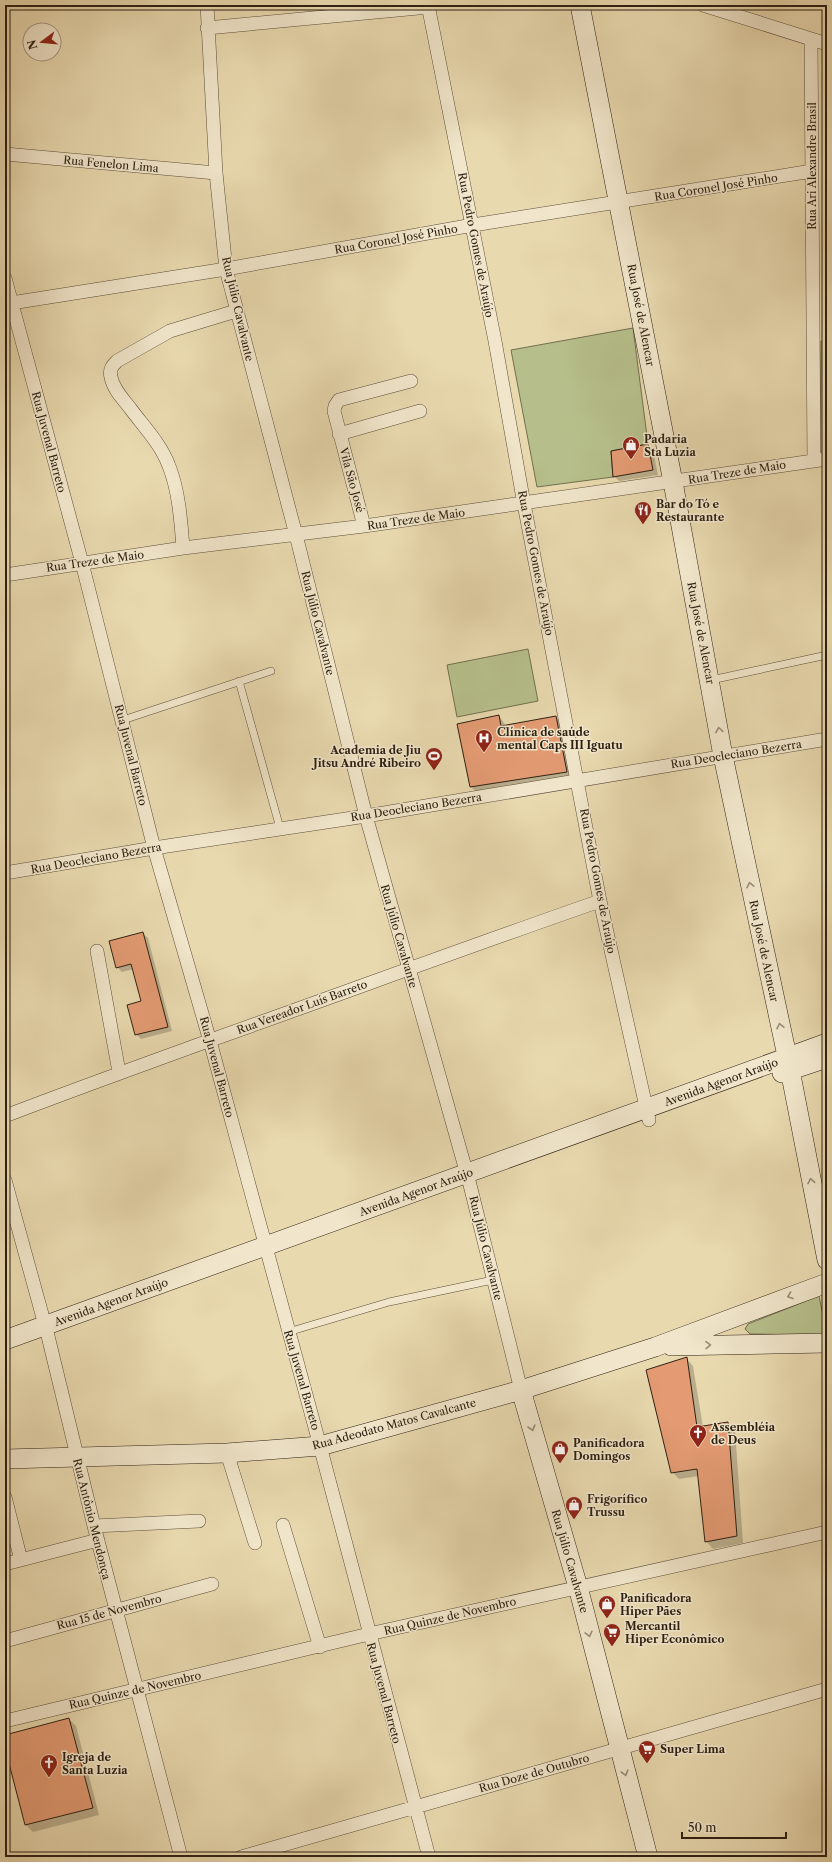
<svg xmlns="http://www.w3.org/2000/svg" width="832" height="1862" viewBox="0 0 832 1862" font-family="'Libre Caslon Text',serif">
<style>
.green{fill:#b6bf8b;stroke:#72704e}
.shadow{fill:#0003}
.building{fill:#e49b73;stroke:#2d2012}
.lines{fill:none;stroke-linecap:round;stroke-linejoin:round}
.lane-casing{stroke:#5c4e39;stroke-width:8}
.street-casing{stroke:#5c4e39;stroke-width:14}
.secondary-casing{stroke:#2d2012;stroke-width:20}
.lane{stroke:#f1e6cb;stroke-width:7}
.street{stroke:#f1e6cb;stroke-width:13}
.secondary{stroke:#f1e6cb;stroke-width:19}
.oneway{stroke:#998d78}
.labels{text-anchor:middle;stroke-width:3;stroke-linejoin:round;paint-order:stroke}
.street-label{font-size:11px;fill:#2d2012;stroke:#f1e6cb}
.poi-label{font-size:11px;font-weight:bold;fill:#2d2012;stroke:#f1e6cb;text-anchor:start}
</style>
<rect width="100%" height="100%" fill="#e9d9af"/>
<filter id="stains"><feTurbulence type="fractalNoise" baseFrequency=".005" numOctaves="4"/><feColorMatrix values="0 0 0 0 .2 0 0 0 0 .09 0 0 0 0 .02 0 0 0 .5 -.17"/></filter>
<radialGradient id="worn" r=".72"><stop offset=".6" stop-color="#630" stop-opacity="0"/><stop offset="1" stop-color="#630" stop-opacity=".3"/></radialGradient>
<path class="green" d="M633 328 648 444 611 451 613 477 537 487 511 350Z
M821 341H827V450L820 451Z
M528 649 538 701 457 717 447 665Z
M819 1296 827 1335 750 1334 745 1329 748 1324Z"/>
<path class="shadow" d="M648 445 653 450 658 475 619 481 614 476Z
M499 716 506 726 556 717 563 724 574 779 479 794 471 787 458 725Z
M143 933 148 938 172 1031 141 1039 136 1034 142 1002 134 969 122 972 117 967Z
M686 1358 693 1366 703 1427 728 1423 735 1430 743 1543 713 1549 706 1541 699 1476 679 1479 672 1472Z
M69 1719 76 1726 99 1815 33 1832 26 1825 5 1744V1736Z"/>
<path class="building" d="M648 444 653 470 613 477 611 451Z
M499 715 501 726 556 716 567 772 470 787 457 724Z
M143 932 168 1027 135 1035 127 1005 141 1001 131 964 116 968 109 941Z
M687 1357 697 1427 728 1422 737 1536 705 1542 697 1469 671 1473 646 1370Z
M69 1718 93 1808 25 1825 5 1748V1735Z"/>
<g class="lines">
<defs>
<path id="lane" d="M711 680 827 655
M239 681 280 828
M123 720 271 671
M288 1332 389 1302 493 1280"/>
<path id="street" d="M207 5 216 173 226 269 296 535 366 816 470 1185 521 1390
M428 5 495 341 524 504 600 901 649 1120
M703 5 827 44
M207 28 429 7
M811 39 814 461
M5 154 216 173
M5 278 82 563 154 848 210 1041 320 1446 429 1857
M5 304 226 269 473 225 812 171
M339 434 420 411
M364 526 334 411 335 406 339 400 411 381
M183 548C181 522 179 491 169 466 161 444 144 427 130 408 123 399 113 389 111 377 109 370 112 366 117 361L170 331 236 311
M5 575 183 548 364 526 827 459
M5 873 154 848 366 816 827 739
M97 951 119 1072
M5 1116C73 1090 142 1065 211 1040 341 994 470 946 600 901
M5 1180 48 1336 94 1526 181 1857
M227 1453 255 1543
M5 1497 21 1560
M283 1525 320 1647
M94 1526 199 1521
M5 1564 98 1540
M5 1641 212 1584
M5 1721 369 1634 827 1532
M241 1857 827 1689"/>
<path id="secondary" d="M580 5 673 482 723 756 790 1070 827 1260
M782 1073 827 1058
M5 1340 827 1043
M671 1346 827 1343
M521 1390 578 1587 648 1857
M5 1459 227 1453 320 1446 521 1390 655 1347 827 1283"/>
</defs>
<use href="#lane" class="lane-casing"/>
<use href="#street" class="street-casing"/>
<use href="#secondary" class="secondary-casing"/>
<use href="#lane" class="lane"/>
<use href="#street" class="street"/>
<use href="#secondary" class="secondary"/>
</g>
<defs><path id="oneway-chevron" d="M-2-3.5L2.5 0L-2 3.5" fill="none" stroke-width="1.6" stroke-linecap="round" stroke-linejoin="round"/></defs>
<g class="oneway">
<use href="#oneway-chevron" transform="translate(719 730) rotate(-99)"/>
<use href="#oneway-chevron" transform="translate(750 885) rotate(-102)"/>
<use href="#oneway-chevron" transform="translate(780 1026) rotate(-102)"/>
<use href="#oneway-chevron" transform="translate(811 1181) rotate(-101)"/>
<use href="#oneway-chevron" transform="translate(790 1296) rotate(160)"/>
<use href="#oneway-chevron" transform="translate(708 1345) rotate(-1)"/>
<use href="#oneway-chevron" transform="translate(532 1428) rotate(74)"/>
<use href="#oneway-chevron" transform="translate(589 1634) rotate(76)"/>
<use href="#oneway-chevron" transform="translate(625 1773) rotate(75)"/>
</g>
<defs>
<symbol id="shop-pin" viewBox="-11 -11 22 30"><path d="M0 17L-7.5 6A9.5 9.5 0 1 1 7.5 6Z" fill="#8f2418" stroke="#f1e6cb"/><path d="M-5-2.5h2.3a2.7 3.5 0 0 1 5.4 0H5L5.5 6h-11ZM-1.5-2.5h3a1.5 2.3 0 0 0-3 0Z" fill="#fff"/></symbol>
<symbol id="restaurant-pin" viewBox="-11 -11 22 30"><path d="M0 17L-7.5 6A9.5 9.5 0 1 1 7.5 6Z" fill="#8f2418" stroke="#f1e6cb"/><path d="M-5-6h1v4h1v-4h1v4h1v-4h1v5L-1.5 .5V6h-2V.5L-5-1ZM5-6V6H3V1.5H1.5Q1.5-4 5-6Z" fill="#fff"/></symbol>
<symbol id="hospital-pin" viewBox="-11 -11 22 30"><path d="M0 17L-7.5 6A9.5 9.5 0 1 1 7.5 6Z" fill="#8f2418" stroke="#f1e6cb"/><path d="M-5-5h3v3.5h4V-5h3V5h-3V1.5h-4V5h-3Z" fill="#fff"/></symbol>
<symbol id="stadium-pin" viewBox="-11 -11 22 30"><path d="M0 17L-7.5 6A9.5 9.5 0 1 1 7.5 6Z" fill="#8f2418" stroke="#f1e6cb"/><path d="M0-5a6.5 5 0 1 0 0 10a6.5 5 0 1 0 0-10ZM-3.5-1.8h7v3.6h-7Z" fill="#fff"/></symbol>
<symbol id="church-pin" viewBox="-11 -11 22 30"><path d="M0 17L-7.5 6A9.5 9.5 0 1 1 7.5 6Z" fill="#8f2418" stroke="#f1e6cb"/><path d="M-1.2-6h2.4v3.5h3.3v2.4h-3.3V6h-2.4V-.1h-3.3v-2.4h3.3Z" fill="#fff"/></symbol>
<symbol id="supermarket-pin" viewBox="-11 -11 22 30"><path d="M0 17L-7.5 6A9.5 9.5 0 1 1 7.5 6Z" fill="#8f2418" stroke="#f1e6cb"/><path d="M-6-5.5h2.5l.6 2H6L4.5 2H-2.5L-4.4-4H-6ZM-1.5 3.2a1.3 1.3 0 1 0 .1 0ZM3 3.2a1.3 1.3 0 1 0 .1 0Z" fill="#fff"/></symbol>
</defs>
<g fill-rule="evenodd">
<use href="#shop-pin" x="621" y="435" width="20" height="27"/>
<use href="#restaurant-pin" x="633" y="500" width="20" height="27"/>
<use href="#hospital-pin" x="474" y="728" width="20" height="27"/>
<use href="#stadium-pin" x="424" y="746" width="20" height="27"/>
<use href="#church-pin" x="688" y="1423" width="20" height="27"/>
<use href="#shop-pin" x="550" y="1439" width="20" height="27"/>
<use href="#shop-pin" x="564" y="1495" width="20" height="27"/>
<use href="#shop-pin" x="597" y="1594" width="20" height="27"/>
<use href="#supermarket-pin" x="602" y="1622" width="20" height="27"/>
<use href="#supermarket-pin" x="637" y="1739" width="20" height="27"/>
<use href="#church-pin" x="39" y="1753" width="20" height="27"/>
</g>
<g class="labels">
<g class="street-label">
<text transform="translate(111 164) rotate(5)" y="4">Rua Fenelon Lima</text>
<text transform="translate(812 166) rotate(-90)" y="4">Rua Ari Alexandre Brasil</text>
<text transform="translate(716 187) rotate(-9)" y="4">Rua Coronel José Pinho</text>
<text transform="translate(396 239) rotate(-10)" y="4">Rua Coronel José Pinho</text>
<text transform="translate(476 245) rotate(79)" y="4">Rua Pedro Gomes de Araújo</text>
<text transform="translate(238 309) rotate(77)" y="4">Rua Júlio Cavalvante</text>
<text transform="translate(641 315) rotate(79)" y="4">Rua José de Alencar</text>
<text transform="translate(49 442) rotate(75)" y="4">Rua Juvenal Barreto</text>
<text transform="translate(737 472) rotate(-9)" y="4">Rua Treze de Maio</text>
<text transform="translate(352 480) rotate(75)" y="4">Vila São José</text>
<text transform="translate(416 519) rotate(-8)" y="4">Rua Treze de Maio</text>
<text transform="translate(95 561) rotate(-8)" y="4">Rua Treze de Maio</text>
<text transform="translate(536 563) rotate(79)" y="4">Rua Pedro Gomes de Araújo</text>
<text transform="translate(318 623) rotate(76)" y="4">Rua Júlio Cavalvante</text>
<text transform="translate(701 633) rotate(79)" y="4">Rua José de Alencar</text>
<text transform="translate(736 754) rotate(-9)" y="4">Rua Deocleciano Bezerra</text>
<text transform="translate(131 755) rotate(76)" y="4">Rua Juvenal Barreto</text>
<text transform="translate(416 807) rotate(-9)" y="4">Rua Deocleciano Bezerra</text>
<text transform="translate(96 858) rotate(-10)" y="4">Rua Deocleciano Bezerra</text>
<text transform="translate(598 881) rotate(79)" y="4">Rua Pedro Gomes de Araújo</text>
<text transform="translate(399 936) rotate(74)" y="4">Rua Júlio Cavalvante</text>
<text transform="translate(764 951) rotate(78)" y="4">Rua José de Alencar</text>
<text transform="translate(302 1007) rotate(-20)" y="4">Rua Vereador Luís Barreto</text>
<text transform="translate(217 1067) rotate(75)" y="4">Rua Juvenal Barreto</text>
<text transform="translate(721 1082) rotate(-20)" y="4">Avenida Agenor Araújo</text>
<text transform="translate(416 1192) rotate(-20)" y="4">Avenida Agenor Araújo</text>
<text transform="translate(486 1248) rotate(76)" y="4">Rua Júlio Cavalvante</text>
<text transform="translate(111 1302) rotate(-20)" y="4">Avenida Agenor Araújo</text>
<text transform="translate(302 1380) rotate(74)" y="4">Rua Juvenal Barreto</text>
<text transform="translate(394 1424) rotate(-15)" y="4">Rua Adeodato Matos Cavalcante</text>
<text transform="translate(92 1519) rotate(76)" y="4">Rua Antônio Mendonça</text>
<text transform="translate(570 1561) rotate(74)" y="4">Rua Júlio Cavalvante</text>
<text transform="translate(109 1612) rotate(-15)" y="4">Rua 15 de Novembro</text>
<text transform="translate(450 1616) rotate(-13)" y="4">Rua Quinze de Novembro</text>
<text transform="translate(135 1690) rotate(-13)" y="4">Rua Quinze de Novembro</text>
<text transform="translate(384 1693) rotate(75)" y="4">Rua Juvenal Barreto</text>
<text transform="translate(534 1773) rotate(-16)" y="4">Rua Doze de Outubro</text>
</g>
<g class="poi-label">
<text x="644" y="443">Padaria<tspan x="644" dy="13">Sta Luzia</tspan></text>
<text x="656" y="508">Bar do Tó e<tspan x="656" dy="13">Restaurante</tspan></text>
<text x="497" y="736">Clínica de saúde<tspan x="497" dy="13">mental Caps III Iguatu</tspan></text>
<text x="421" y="754" text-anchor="end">Academia de Jiu<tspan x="421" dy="13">Jitsu André Ribeiro</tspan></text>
<text x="711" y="1431">Assembléia<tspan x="711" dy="13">de Deus</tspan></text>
<text x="573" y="1447">Panificadora<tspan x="573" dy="13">Domingos</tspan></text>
<text x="587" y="1503">Frigorífico<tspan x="587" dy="13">Trussu</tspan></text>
<text x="620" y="1602">Panificadora<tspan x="620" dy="13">Hiper Pães</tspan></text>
<text x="625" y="1630">Mercantil<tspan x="625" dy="13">Hiper Econômico</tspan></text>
<text x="660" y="1753">Super Lima</text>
<text x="62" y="1761">Igreja de<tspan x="62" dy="13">Santa Luzia</tspan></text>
</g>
</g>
<rect width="832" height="1862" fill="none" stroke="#e9d9af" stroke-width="20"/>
<rect x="6" y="6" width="820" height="1850" fill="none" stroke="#2d2012" stroke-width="2"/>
<rect x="10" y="10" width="812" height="1842" fill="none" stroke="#2d2012"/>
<g transform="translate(42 42) rotate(254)"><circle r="19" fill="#f1e6cb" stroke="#a39781"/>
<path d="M0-3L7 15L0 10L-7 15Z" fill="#8f2418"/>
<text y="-6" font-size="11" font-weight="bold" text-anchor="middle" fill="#2d2012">N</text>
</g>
<path d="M682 1832v6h104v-6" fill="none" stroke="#2d2012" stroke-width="2"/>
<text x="688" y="1832" font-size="12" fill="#2d2012" stroke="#f1e6cb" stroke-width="3" paint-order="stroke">50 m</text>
<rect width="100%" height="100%" filter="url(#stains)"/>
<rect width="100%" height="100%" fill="url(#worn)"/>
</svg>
